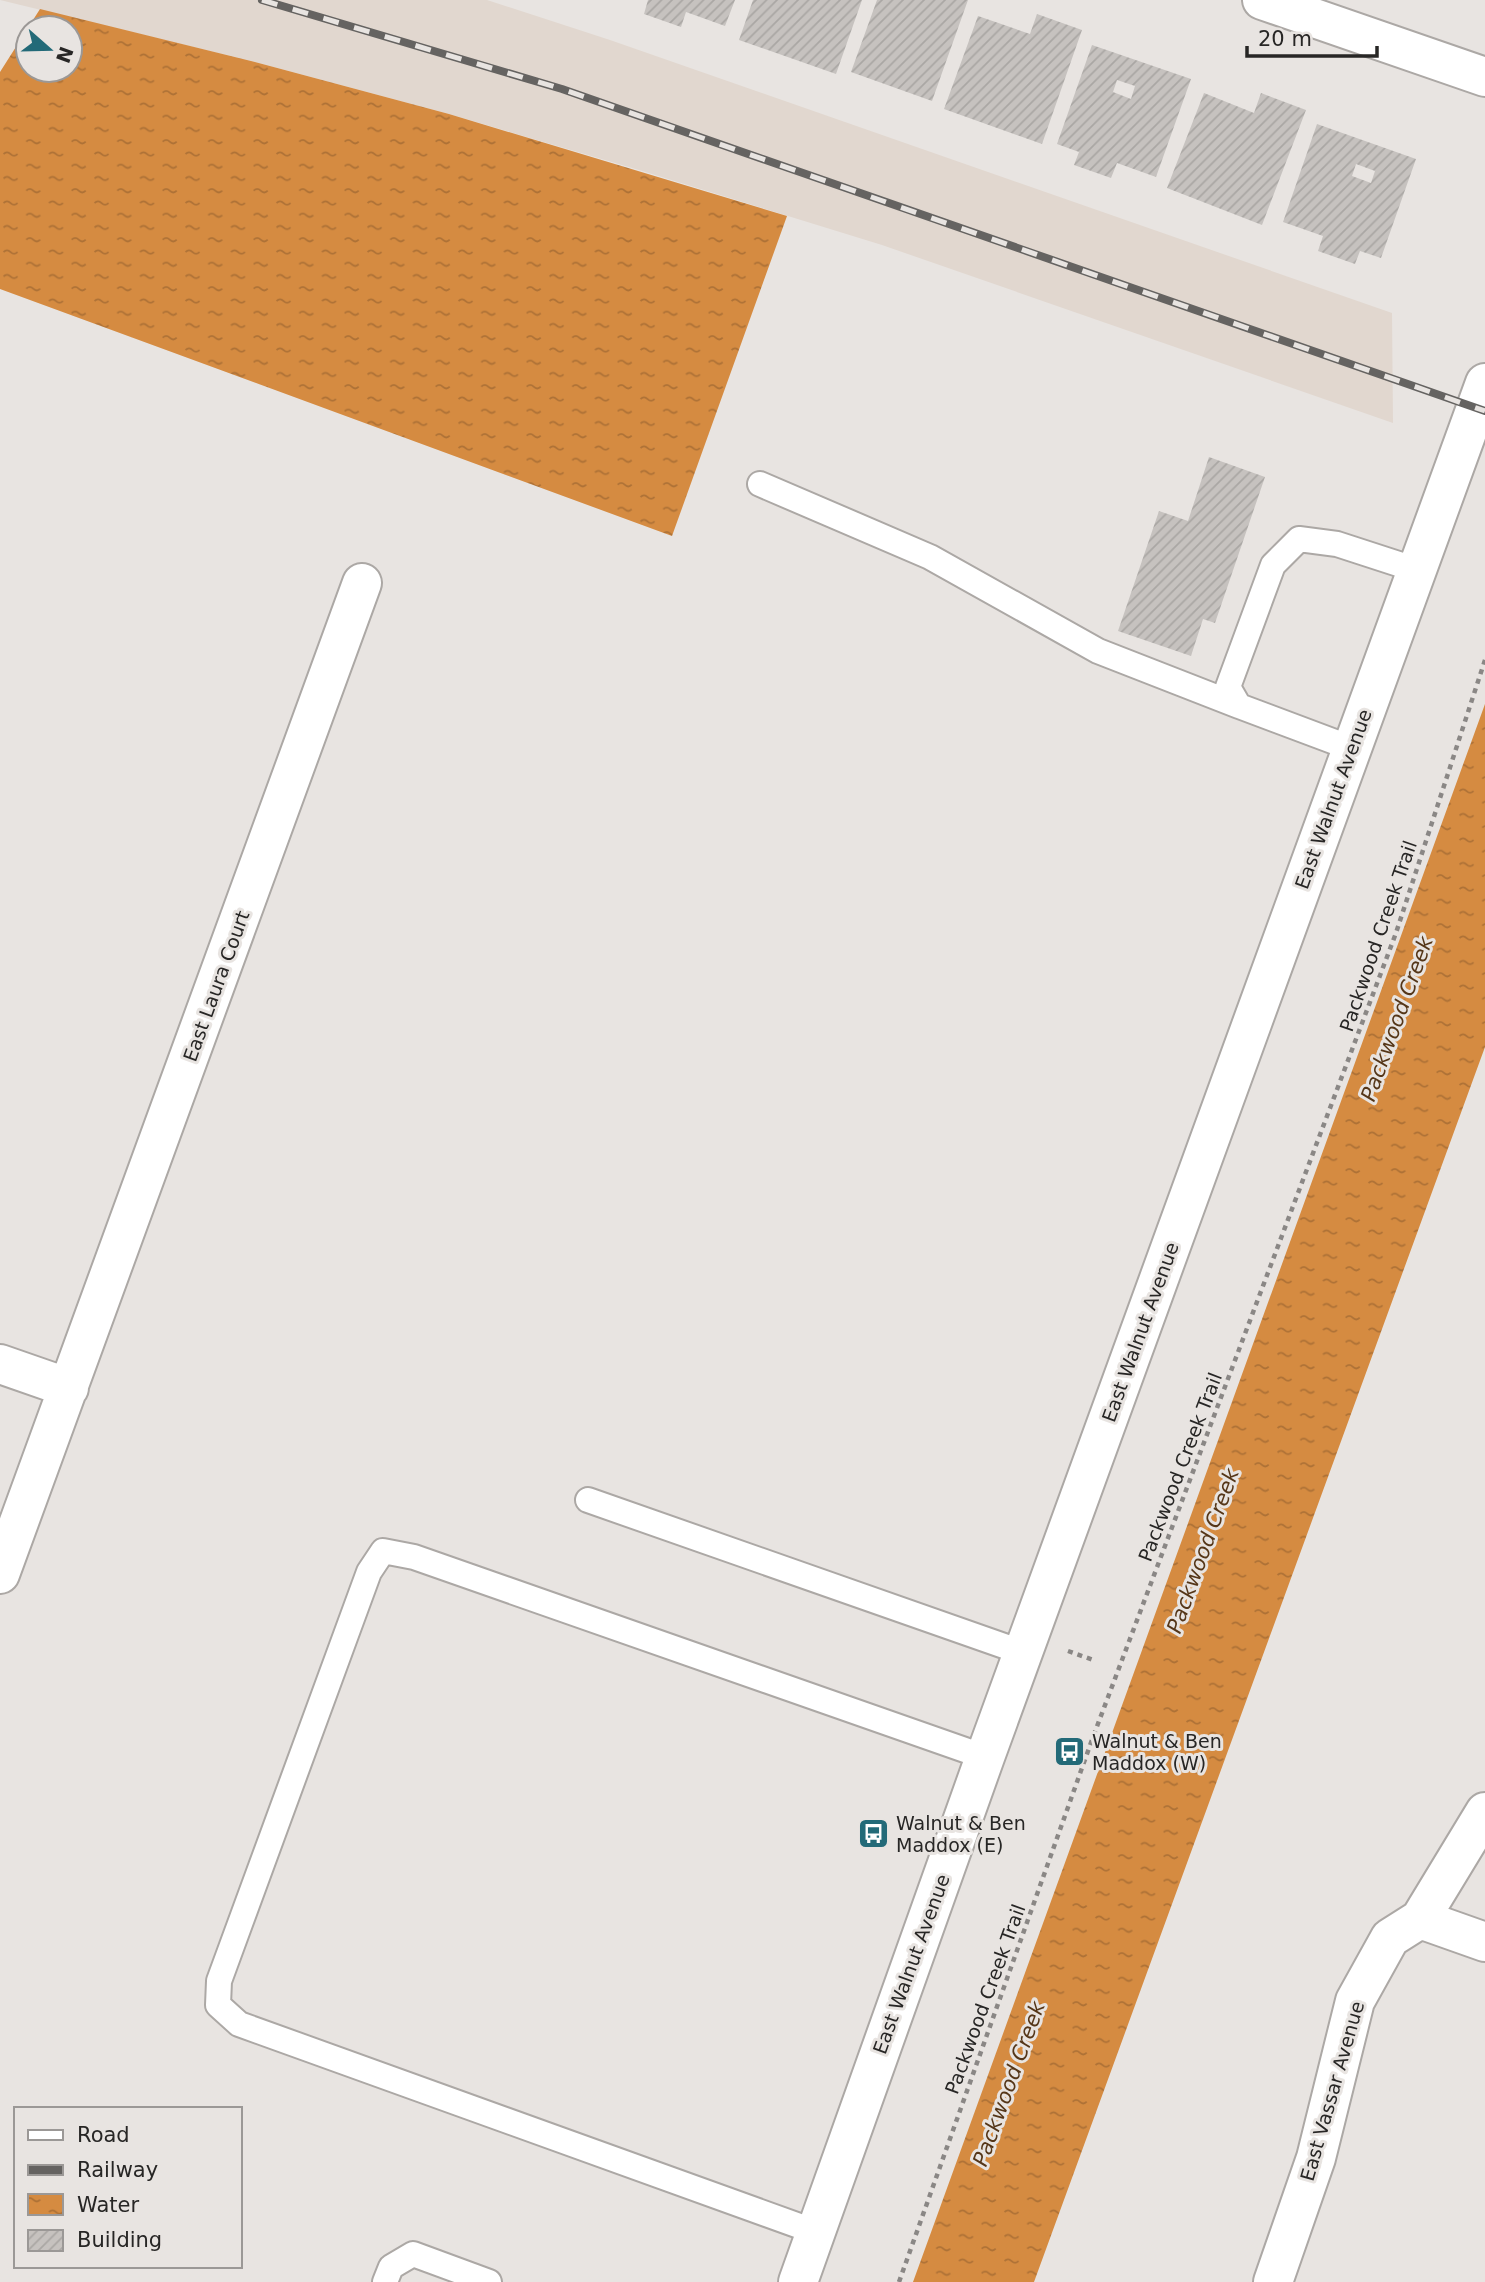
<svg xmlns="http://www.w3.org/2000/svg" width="1485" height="2282" viewBox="0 0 1485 2282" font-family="'DejaVu Sans',sans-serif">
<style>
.built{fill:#e1d7cf}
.water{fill:url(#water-ripples);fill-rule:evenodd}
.building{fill:url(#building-hatch);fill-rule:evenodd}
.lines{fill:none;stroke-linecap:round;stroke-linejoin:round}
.lane-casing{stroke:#aca8a5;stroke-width:28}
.street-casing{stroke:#aca8a5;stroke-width:42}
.secondary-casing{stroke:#aca8a5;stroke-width:42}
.path{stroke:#8a8785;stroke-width:4.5;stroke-dasharray:5 5;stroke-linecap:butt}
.lane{stroke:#fff;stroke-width:24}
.street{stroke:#fff;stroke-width:38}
.secondary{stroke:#fff;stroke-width:38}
.rail-casing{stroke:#656361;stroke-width:8}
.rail{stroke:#e8e4e1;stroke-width:5;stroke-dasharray:16;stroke-linecap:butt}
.labels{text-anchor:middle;stroke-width:6;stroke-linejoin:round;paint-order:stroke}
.street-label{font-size:19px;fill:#272625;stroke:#e8e4e1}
.poi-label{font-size:19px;fill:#272625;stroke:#e8e4e1;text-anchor:start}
.water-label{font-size:21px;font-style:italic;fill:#553618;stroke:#e8e4e1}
</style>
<defs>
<pattern id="water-ripples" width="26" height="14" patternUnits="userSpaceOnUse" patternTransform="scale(1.75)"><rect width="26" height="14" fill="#d58b41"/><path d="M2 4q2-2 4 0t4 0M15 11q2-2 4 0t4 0" fill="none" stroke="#ad7136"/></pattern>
<pattern id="building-hatch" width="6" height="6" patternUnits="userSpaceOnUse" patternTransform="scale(1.75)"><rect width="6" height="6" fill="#c6c2bf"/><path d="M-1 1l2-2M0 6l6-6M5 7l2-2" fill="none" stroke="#aaa7a4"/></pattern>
</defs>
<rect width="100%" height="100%" fill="#e8e4e1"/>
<path class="built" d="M0 0H487L610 40 1392 313 1393 423 882 245 639 170 449 114 251 61Z"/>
<path class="water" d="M40 9 251 61 449 114 787 216 672 536 0 289V72ZM28 28H70V70H28Z
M1485 704V1047L1034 2282H913Z"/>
<path class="building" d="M648 0H735L725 26 686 12 681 27 644 14Z
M753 0H862L836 74 739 40Z
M877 0H968L932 101 851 72Z
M1037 14 1082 30 1042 144 944 109 978 16 1030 34Z
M1092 45 1191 79 1156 177 1117 163 1111 178 1074 165 1079 152 1057 144ZM1117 80 1135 86 1131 99 1113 92Z
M1204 93 1254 113 1261 93 1306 110 1262 225 1167 188Z
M1317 124 1416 159 1381 258 1360 251 1355 264 1318 251 1323 236 1283 222ZM1356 164 1375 171 1371 183 1352 176Z
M1209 457 1265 477 1215 623 1203 619 1191 656 1118 631 1159 511 1188 521Z"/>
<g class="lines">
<defs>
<path id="lane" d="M760 484 930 557 1098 651 1239 706
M1351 748 1239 706 1228 687 1273 565 1299 539 1337 544 1417 570
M588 1500 1024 1653
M816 2232 239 2024 218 2005 219 1981 369 1572 383 1551 414 1557 985 1757
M385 2282 391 2267 413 2254 489 2282"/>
<path id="street" d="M1262 0 1485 77
M0 1364 69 1388
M0 1574 362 583
M1420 1919 1485 1942
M1273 2282 1316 2158 1355 2001 1390 1938 1420 1919 1485 1812"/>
<path id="secondary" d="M798 2282 985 1757 1485 383"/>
</defs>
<use href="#lane" class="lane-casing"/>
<use href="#street" class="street-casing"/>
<use href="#secondary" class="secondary-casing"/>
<path class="path" d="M1068 1651 1096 1661
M899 2282 1093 1737 1396 933 1485 660"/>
<use href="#lane" class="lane"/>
<use href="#street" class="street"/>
<use href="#secondary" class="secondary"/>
<defs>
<path id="rail" d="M262 0 562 89 1485 411"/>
</defs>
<use href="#rail" class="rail-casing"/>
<use href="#rail" class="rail"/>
</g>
<defs>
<symbol id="bus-square" viewBox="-11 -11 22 22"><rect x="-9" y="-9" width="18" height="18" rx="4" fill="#236a78" stroke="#e8e4e1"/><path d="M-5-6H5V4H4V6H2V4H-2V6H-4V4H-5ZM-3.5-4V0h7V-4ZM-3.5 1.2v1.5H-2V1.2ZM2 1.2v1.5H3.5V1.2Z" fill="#fff"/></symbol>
</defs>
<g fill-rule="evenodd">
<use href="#bus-square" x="1052" y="1734" width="35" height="35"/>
<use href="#bus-square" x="856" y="1816" width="35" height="35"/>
</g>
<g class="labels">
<g class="street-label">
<text transform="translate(1333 799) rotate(-70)" y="7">East Walnut Avenue</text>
<text transform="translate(1378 936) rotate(-71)" y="7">Packwood Creek Trail</text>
<text transform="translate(216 986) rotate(-70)" y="7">East Laura Court</text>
<text transform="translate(1140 1332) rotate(-70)" y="7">East Walnut Avenue</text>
<text transform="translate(1180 1467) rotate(-69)" y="7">Packwood Creek Trail</text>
<text transform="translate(911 1964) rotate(-70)" y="7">East Walnut Avenue</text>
<text transform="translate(985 1999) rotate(-70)" y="7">Packwood Creek Trail</text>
<text transform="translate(1332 2091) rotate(-74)" y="7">East Vassar Avenue</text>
</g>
<g class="poi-label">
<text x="1092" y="1748">Walnut &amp; Ben<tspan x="1092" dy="22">Maddox (W)</tspan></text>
<text x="896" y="1830">Walnut &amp; Ben<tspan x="896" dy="22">Maddox (E)</tspan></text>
</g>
<g class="water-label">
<text transform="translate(1397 1019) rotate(-70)" y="7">Packwood Creek</text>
<text transform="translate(1203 1551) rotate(-70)" y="7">Packwood Creek</text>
<text transform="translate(1009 2084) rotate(-70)" y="7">Packwood Creek</text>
</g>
</g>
<rect x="14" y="2107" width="228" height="161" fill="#e8e4e1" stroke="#9b9896" stroke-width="2"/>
<rect x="28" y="2130" width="35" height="10" fill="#ffffff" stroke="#9b9896" stroke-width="2"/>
<text x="77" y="2142" font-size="21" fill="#272625">Road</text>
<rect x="28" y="2165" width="35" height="10" fill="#656361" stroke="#9b9896" stroke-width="2"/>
<text x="77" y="2177" font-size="21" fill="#272625">Railway</text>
<rect x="28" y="2194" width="35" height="21" fill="url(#water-ripples)" stroke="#9b9896" stroke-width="2"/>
<text x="77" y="2212" font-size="21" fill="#272625">Water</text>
<rect x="28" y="2230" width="35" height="21" fill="url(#building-hatch)" stroke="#9b9896" stroke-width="2"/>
<text x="77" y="2247" font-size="21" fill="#272625">Building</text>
<g transform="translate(49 49) rotate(110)"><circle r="33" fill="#e8e4e1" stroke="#9b9896" stroke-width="2"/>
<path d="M0-5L12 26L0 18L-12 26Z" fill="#236a78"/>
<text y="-10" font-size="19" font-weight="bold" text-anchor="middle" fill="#272625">N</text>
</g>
<path d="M1247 46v10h130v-10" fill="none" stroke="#272625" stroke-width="3.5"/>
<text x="1258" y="46" font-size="21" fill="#272625" stroke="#e8e4e1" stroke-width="5" paint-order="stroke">20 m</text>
</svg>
